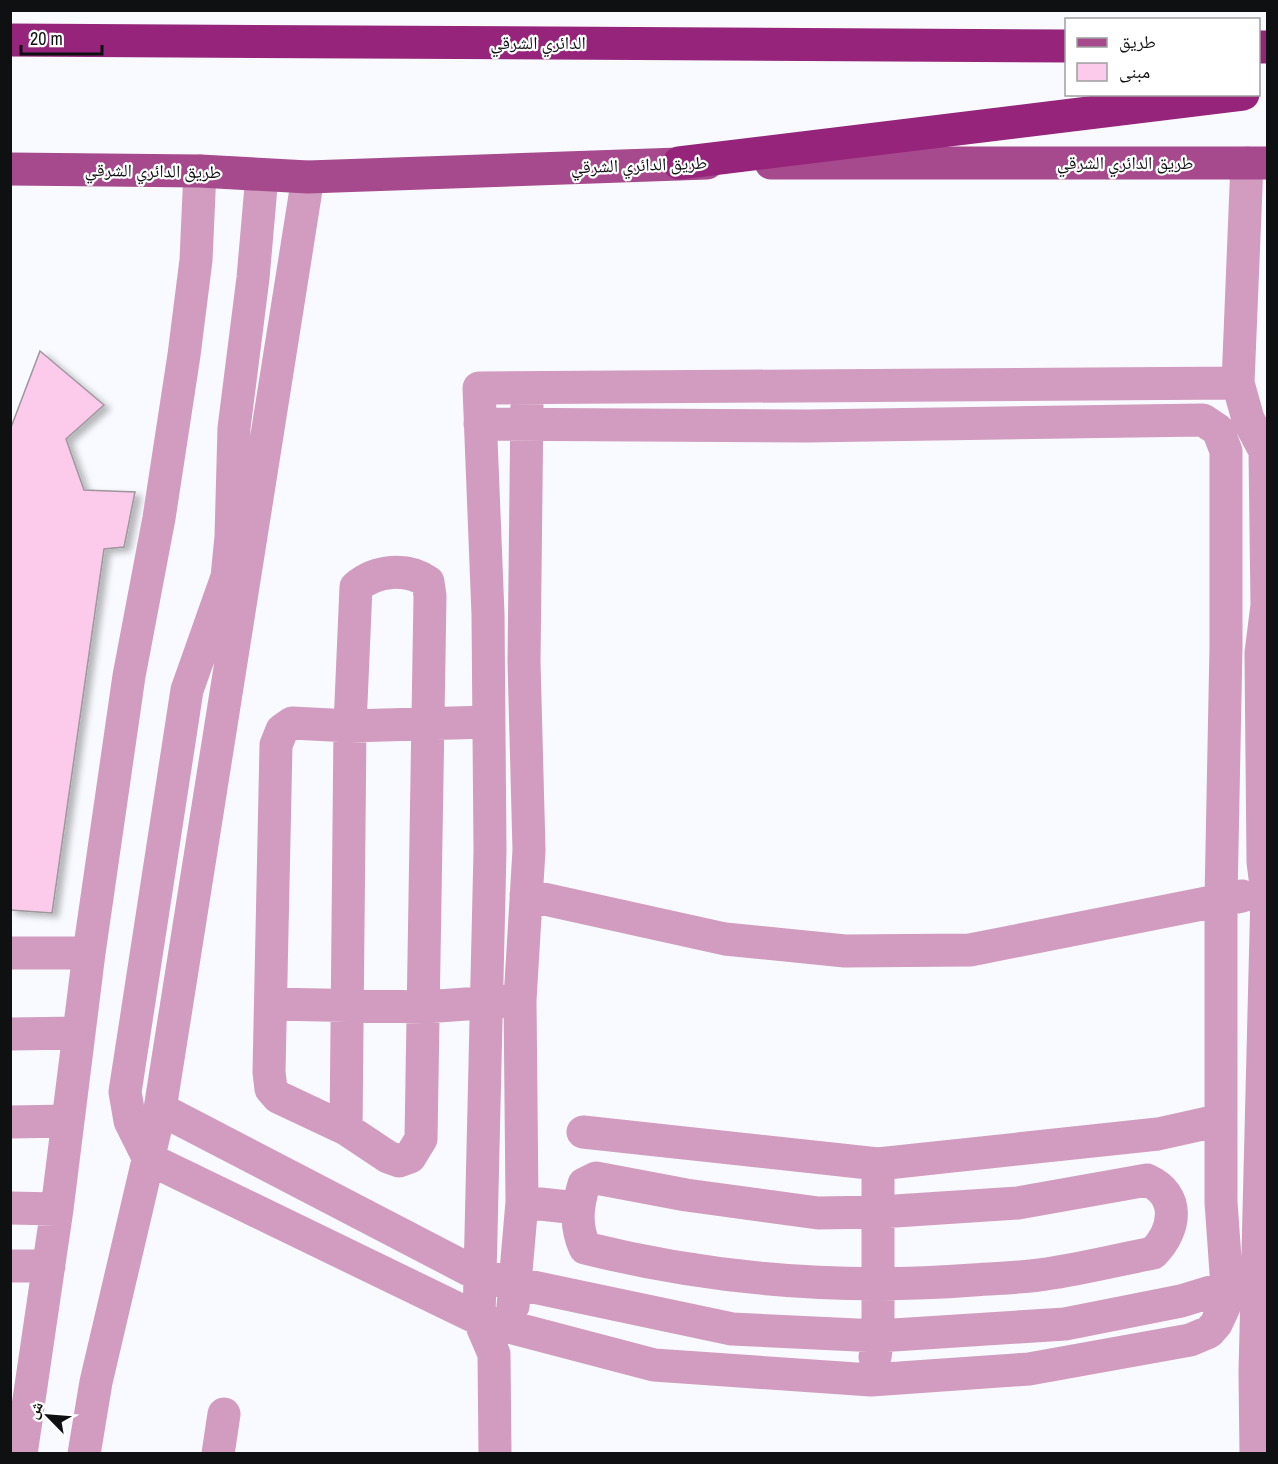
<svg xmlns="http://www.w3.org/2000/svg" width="1278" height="1464" viewBox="0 0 1278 1464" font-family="'Archivo Narrow','Noto Naskh Arabic',sans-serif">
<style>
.building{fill:#fccbec;stroke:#9e969b;stroke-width:1.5;filter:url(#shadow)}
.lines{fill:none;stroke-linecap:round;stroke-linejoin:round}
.minor{stroke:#d19cbf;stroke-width:33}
.major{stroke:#a7498d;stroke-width:33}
.highway{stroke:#95247a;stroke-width:33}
.labels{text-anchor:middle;stroke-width:4.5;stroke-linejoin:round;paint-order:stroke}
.street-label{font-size:18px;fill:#0f1012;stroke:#fff}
</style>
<defs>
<filter id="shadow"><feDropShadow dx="6" dy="4" stdDeviation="3" flood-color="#0004"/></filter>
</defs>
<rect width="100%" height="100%" fill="#f8faff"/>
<path class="building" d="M40 351 104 405 66 439 84 490 135 492 124 547 104 549 52 913 10 910V430Z"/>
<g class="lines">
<path class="minor" d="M1247 163 1238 383 1248 419 1265 451 1267 605 1261 653 1263 862 1267 893 1255 1372 1256 1454
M262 175 253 278 234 428 231 537 227 577 187 690 125 1092 130 1121 149 1159 479 1319 654 1365 871 1380 1029 1369 1190 1340 1209 1332 1216 1324 1224 1307 1227 1287 1221 1202V899L1226 646V451L1218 430 1203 420 807 426 480 424
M526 895 725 939 845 951 970 950 1242 896
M10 953H89
M271 1004 425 1007 507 1001
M10 1034 79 1033
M160 1109 481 1276 732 1329 878 1336 1065 1324 1181 1301 1227 1287
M10 1122 67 1121
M346 1129 350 726 356 587C376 570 407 567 428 582L430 596 421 1139 410 1157 399 1161 388 1157 346 1129 278 1097 271 1089 269 1072 276 745 282 730 292 723 350 726 487 722
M583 1132 878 1164 1158 1134 1221 1120
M596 1178 686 1195 818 1213 880 1212 1018 1203 1147 1180C1181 1195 1176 1230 1153 1253 1117 1260 1082 1269 1046 1274 1022 1278 997 1278 973 1280 842 1290 713 1280 585 1248 575 1226 577 1207 584 1184Z
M522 1202 577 1208
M10 1208 57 1209
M10 1266H49
M513 1306 522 1202 520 1000 529 850 524 662 527 402
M875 1357 878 1336V1164
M21 1454 57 1209 89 953 129 676 159 518 184 355 196 260 200 171
M84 1454 96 1382 160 1109 308 177
M218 1454 224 1414
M495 1454 494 1354 479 1319 490 851 488 614 479 388 1238 383"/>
<path class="major" d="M771 163H1268
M10 169 200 171 308 177 707 163"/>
<path class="highway" d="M10 40 1066 46
M1258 47H1268
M679 163 1243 94"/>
</g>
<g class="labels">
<g class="street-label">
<text x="538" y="49">الدائري الشرقي</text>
<text x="1125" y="169">طريق الدائري الشرقي</text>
<text transform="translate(639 165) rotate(-2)" y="6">طريق الدائري الشرقي</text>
<text transform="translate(153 171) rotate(1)" y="6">طريق الدائري الشرقي</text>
</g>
</g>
<rect width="1278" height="1464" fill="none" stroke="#0f1012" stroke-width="24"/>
<rect x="1065" y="18" width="195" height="78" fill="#ffffff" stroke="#9f9fa0" stroke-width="1.5"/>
<rect x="1077" y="38" width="30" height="9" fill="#a7498d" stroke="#9f9fa0" stroke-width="1.5"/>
<text x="1119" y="48" font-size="18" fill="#0f1012">طريق</text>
<rect x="1077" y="63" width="30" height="18" fill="#fccbec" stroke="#9f9fa0" stroke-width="1.5"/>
<text x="1119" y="78" font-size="18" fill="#0f1012">مبنى</text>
<g transform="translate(48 1416) rotate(295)" stroke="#ffffff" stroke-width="4.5" paint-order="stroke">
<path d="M0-4.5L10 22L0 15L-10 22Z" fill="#0f1012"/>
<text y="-9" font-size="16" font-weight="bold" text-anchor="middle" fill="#0f1012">ش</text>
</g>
<path d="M21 45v9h81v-9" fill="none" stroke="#0f1012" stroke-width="3"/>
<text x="30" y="45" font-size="18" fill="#0f1012" stroke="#ffffff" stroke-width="4.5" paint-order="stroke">20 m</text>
</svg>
